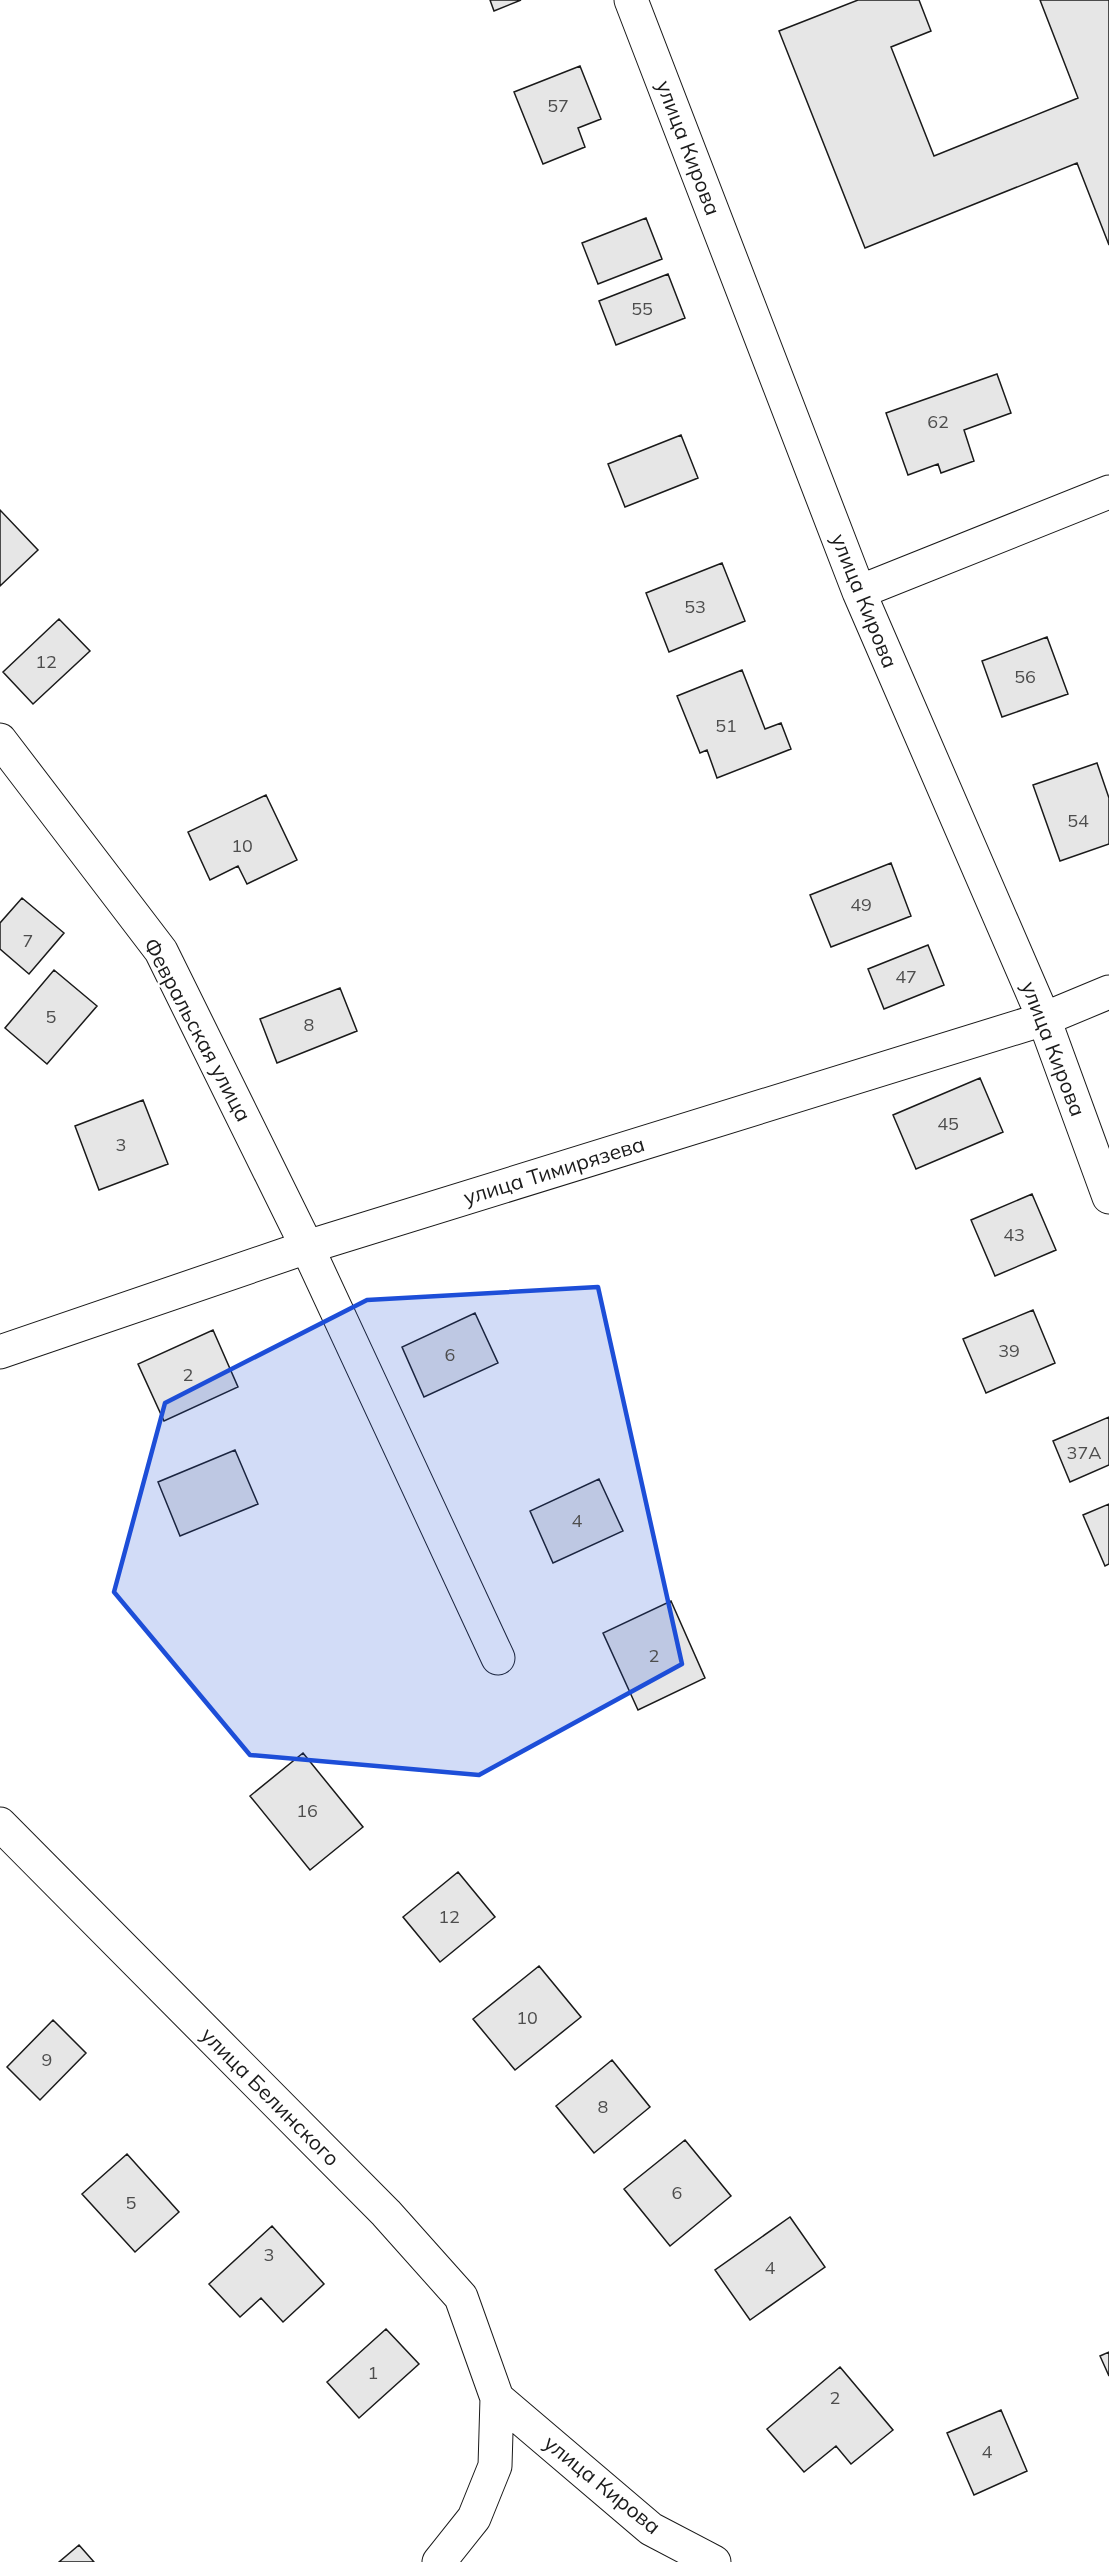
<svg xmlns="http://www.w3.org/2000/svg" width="1109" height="2562" viewBox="0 0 1109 2562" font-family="Mulish,sans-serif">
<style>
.building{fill:#e6e6e6;stroke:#1a1a1a;stroke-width:1.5}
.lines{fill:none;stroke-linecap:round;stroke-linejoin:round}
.minor-casing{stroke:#1a1a1a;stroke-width:35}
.minor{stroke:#fff;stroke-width:33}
.marked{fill:#1d4ed8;fill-opacity:0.2;stroke:#1d4ed8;stroke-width:4.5;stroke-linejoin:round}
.labels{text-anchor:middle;stroke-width:4.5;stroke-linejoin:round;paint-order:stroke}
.number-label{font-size:18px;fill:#4d4d4d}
.street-label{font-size:21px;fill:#1a1a1a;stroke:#fff}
</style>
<rect width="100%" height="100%" fill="#fff"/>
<path class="building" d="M490 0H521L494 11Z
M858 0H919L931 31 891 47 934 156 1078 98 1040 0H1109V245L1077 163 865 248 779 31Z
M580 66 601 119 578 128 585 147 543 164 514 92Z
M646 218 662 259 598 284 582 243Z
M668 274 685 318 616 345 599 301Z
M997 374 1011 413 964 430 974 461 941 473 938 464 908 475 886 413Z
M681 435 698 478 625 507 608 464Z
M0 510 38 550 0 586Z
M722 563 745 621 669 652 646 593Z
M59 619 90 651 33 704 3 672Z
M1047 637 1068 694 1002 717 982 661Z
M742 670 765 729 781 723 791 749 717 778 707 750 700 753 677 696Z
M1097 763 1109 798V844L1060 861 1033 785Z
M266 795 297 860 247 884 238 866 210 880 188 832Z
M891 863 911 916 831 947 810 895Z
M22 898 64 933 29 974 0 949V923Z
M928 945 944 985 884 1009 868 969Z
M54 970 97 1006 47 1064 5 1028Z
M340 988 357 1031 277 1063 260 1019Z
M980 1078 1003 1132 916 1169 893 1115Z
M143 1100 168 1164 99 1190 75 1126Z
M1032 1194 1056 1250 995 1276 971 1220Z
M1033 1310 1055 1363 986 1393 963 1339Z
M475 1313 498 1363 424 1397 402 1347Z
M213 1330 238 1387 164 1421 138 1364Z
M1109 1417V1465L1070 1482 1053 1441Z
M235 1450 258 1504 180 1536 158 1482Z
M599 1479 623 1531 553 1563 530 1511Z
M1109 1504V1564L1105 1566 1083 1515Z
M671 1601 705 1678 638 1710 603 1633Z
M303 1753 363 1827 310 1870 250 1796Z
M458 1872 495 1917 440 1962 403 1917Z
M539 1966 581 2017 515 2070 473 2019Z
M53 2020 86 2053 40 2100 7 2067Z
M612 2060 650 2107 594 2153 556 2106Z
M685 2140 731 2196 670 2246 624 2189Z
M127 2154 179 2212 135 2252 82 2194Z
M790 2217 825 2267 750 2320 715 2270Z
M272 2226 324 2284 283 2322 261 2298 240 2317 209 2284Z
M386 2329 419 2364 359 2418 327 2382Z
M1109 2352V2376L1100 2356Z
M840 2367 893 2430 851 2464 836 2446 804 2472 767 2429Z
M1001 2410 1027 2471 974 2495 947 2433Z
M79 2545 94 2562H59Z"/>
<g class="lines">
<defs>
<path id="minor" d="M631 0 859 592 1044 1019 1109 1197
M859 592 1109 492
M0 740 161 951 307 1247 498 1658
M0 1352 307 1247 1044 1019 1109 992
M0 1824 386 2213 461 2297 497 2398 495 2466 474 2518 439 2562
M497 2398 651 2529 714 2562"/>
</defs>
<use href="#minor" class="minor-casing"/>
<use href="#minor" class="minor"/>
</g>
<path class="marked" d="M598 1287 682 1664 479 1775 250 1755 114 1592 165 1403 367 1300Z"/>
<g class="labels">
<g class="number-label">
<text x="558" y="112">57</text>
<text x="642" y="315">55</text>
<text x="938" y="428">62</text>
<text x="695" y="613">53</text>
<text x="46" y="668">12</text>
<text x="1025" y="683">56</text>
<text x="726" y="732">51</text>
<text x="1078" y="827">54</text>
<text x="242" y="852">10</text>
<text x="861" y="911">49</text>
<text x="28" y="947">7</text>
<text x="906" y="983">47</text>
<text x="51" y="1023">5</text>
<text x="309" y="1031">8</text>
<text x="948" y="1130">45</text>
<text x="121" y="1151">3</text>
<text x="1014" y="1241">43</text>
<text x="1009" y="1357">39</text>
<text x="450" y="1361">6</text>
<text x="188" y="1381">2</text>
<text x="1084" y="1459">37А</text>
<text x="577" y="1527">4</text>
<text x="654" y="1662">2</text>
<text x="307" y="1817">16</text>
<text x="449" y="1923">12</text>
<text x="527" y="2024">10</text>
<text x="47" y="2066">9</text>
<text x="603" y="2113">8</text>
<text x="677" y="2199">6</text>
<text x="131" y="2209">5</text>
<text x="269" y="2261">3</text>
<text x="770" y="2274">4</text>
<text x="373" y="2379">1</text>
<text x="835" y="2404">2</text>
<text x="987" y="2458">4</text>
</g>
<g class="street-label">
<text transform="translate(688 148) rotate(69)" y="7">улица Кирова</text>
<text transform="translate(864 601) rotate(68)" y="7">улица Кирова</text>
<text transform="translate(197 1030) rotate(62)" y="7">Февральская улица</text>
<text transform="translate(1053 1049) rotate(69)" y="7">улица Кирова</text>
<text transform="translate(554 1171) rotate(-17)" y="7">улица Тимирязева</text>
<text transform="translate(270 2097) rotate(45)" y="7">улица Белинского</text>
<text transform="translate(602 2485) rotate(39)" y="7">улица Кирова</text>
</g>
</g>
</svg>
